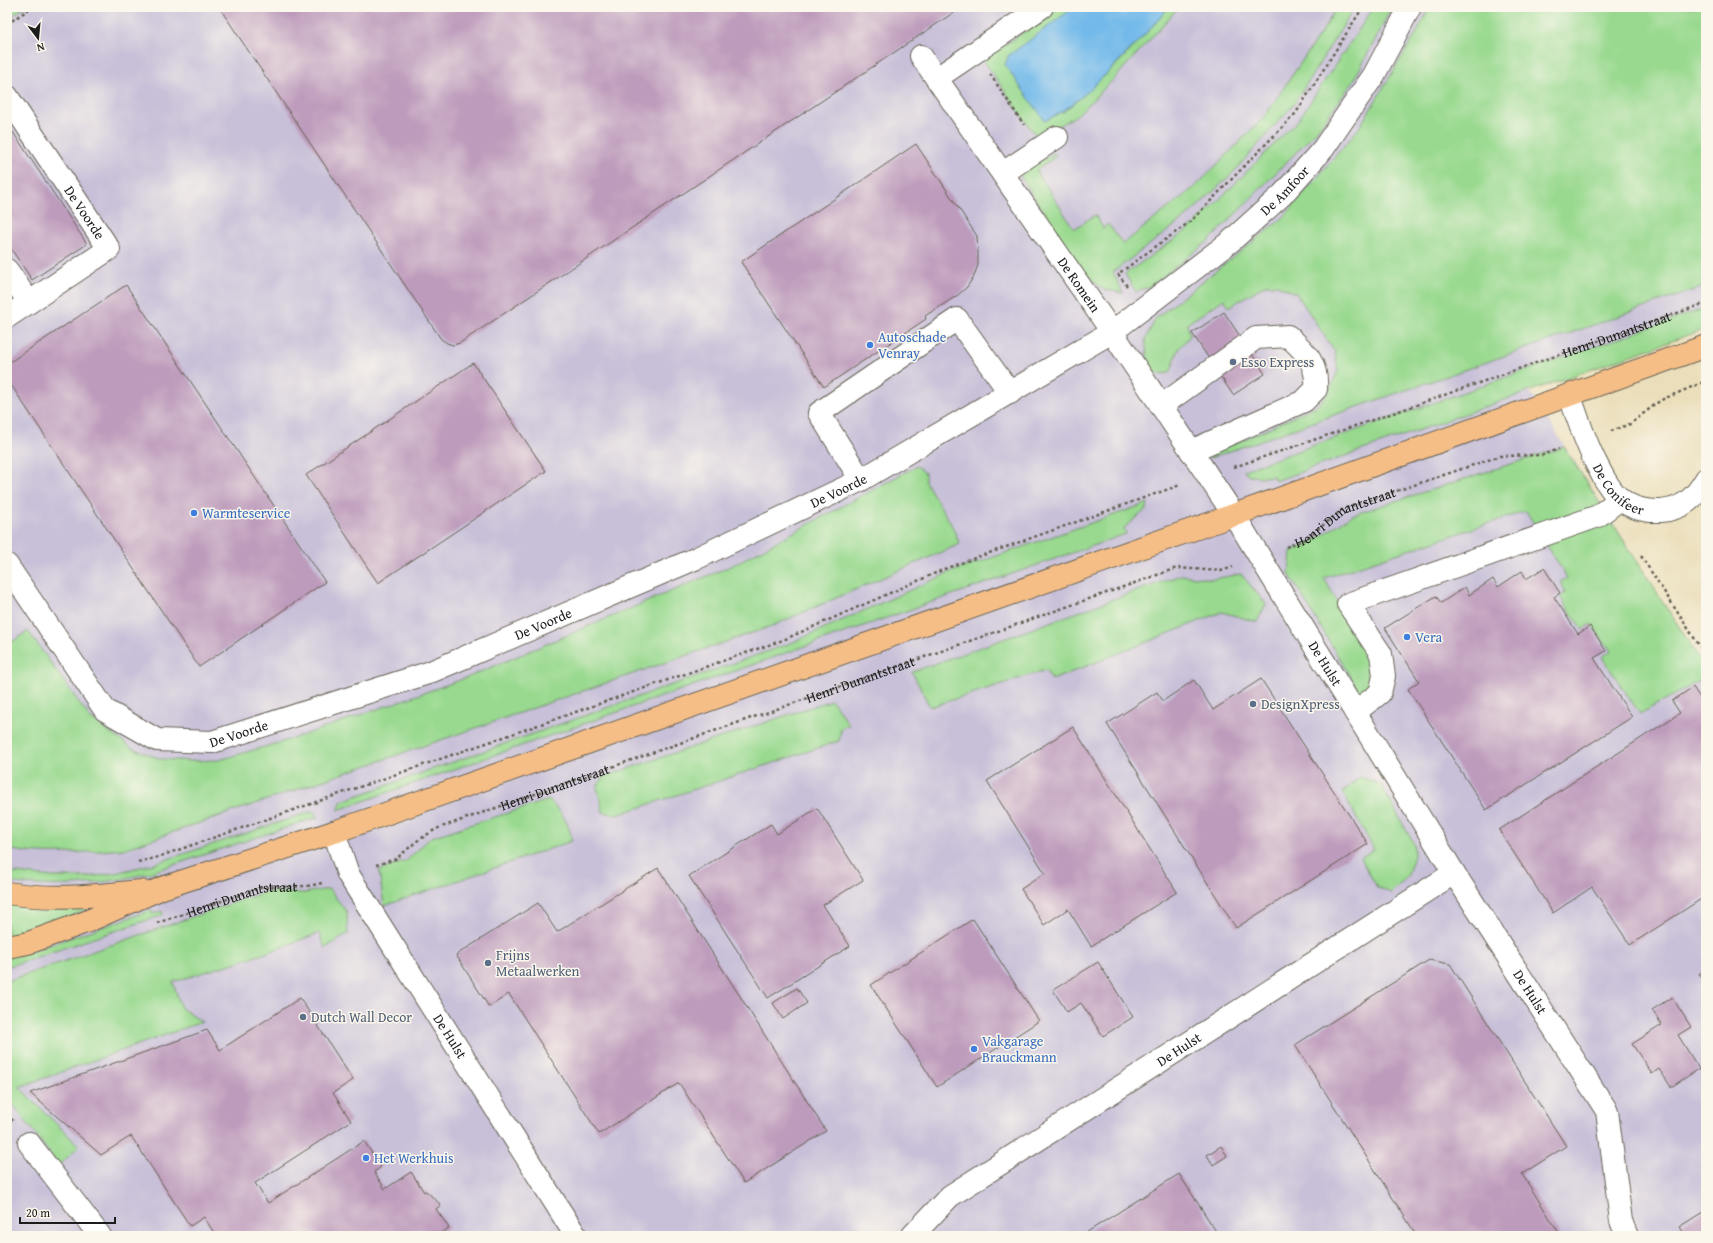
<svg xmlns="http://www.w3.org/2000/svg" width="1713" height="1243" viewBox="0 0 1713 1243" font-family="'Gentium Book Plus',serif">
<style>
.industrial{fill:#c8c0d8}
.green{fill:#99d98f;stroke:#5a7a56}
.water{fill:#73baea;stroke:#486b83}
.building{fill:#bd9bbc}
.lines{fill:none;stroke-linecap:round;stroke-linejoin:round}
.minor-casing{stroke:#646054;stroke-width:24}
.major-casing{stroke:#646054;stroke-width:24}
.path{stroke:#646054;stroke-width:2.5;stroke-dasharray:3 3;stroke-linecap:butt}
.minor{stroke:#fff;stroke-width:22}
.major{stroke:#f6be87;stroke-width:22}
.shop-dot{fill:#3f7fe0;stroke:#fbf7ec;stroke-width:1.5}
.service-dot{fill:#5c6f8a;stroke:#fbf7ec;stroke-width:1.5}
.labels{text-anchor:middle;stroke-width:3;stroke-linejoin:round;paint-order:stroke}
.street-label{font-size:14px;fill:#1c1c1c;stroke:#fbf7ec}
.shop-label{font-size:14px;fill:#366cbe;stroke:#fbf7ec;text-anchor:start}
.service-label{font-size:14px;fill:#4e5e75;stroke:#fbf7ec;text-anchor:start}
</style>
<rect width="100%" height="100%" fill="#fbf7ec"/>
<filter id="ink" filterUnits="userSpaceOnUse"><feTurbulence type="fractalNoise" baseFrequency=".025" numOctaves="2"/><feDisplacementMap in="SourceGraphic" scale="8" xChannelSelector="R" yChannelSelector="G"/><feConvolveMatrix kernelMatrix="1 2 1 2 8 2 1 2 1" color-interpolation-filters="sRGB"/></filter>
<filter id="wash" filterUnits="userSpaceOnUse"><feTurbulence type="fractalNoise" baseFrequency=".012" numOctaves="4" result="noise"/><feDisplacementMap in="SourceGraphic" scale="16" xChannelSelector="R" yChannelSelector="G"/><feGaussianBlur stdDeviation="0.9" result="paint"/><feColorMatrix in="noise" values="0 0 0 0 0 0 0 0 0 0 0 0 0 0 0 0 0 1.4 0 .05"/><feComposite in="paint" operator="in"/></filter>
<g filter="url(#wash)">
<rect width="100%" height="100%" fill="#ebdfbb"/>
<path class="industrial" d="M7 7H1706V308L1518 373 1706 669V1236H7Z"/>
<path class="green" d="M7 7H25L7 19Z
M1060 7H1071L1062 113C1101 82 1137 45 1169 7H1179L1115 78 1077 115 1038 139 983 60Z
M1336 7H1355L1294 104 1232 174 1186 217 1113 272 1123 293 1102 289 1082 270 1017 171 1032 166 1054 153 1056 156 1036 170 1074 229 1095 215 1103 228 1108 224 1123 244 1196 186 1264 117 1327 24Z
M1374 7H1392L1353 82 1314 134 1210 240 1152 285 1136 292 1125 274 1193 226 1299 119Z
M1430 7H1706V286L1210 458 1208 456 1318 405 1328 393 1338 371 1335 352 1296 293 1277 285H1265L1229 307 1224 299 1187 324 1190 336 1179 348 1170 373 1159 374 1149 371 1145 340 1156 318 1283 218 1359 128 1417 32Z
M1706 308V329L1275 481 1273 476 1265 477 1249 476 1244 470 1518 373Z
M1564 447 1706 669V677L1640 714 1602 657 1611 651 1591 624 1582 629 1560 597 1565 593 1560 582 1567 578 1526 511 1324 578 1370 660C1375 678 1373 679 1360 693L1289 574 1291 551 1320 537 1352 515Z
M917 466 925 473V481L950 522 960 544 772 626 124 849C85 852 44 857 7 849V645L28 631 90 718 132 748 161 759 191 761 219 760 292 739 466 678 731 566Z
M1148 503 1147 509 1124 528 1126 534 338 810 342 801 791 643 951 572Z
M1241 574 1266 604 1257 622 1222 612 1052 680 1046 670 930 707 912 672 1181 575 1213 579Z
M832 700 849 725 841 728 839 741 617 815 603 812 597 787 603 777Z
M1361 777 1381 785 1414 844V856L1407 877 1391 893 1377 887 1360 858 1374 849 1342 792Z
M549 800C562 813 569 822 572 841L384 906 379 871 406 861 431 837Z
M313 811 318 817 149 873C100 885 57 889 7 882V872L52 877H89L115 873 153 864Z
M329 889 347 912 348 934 325 948 319 933 263 954 173 982 181 1008 202 1022 19 1087 79 1146 59 1166 7 1096V981L267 891 304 893Z
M7 902 97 905 47 927 7 937Z
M152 910V914L162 911 163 915 7 967V957L28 952Z"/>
<path class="water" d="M1071 7H1169C1152 28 1133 47 1114 66 1093 87 1072 108 1045 121L1005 65 1008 56 1069 11Z"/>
<g id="blocks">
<path class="building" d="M219 7H962L460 343 453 345 447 343 441 339Z
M7 123 87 244 32 280 7 243Z
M916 144 977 236 978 253V265L974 276 967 287 958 295 925 316 926 319 824 387 741 262Z
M126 285 325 582 199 667 7 379V364Z
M1224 312 1265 374 1233 395 1192 333Z
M473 363 546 471 378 583 306 475Z
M1544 568 1560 593 1554 597 1578 634 1590 626 1606 651 1594 658 1632 717 1486 810 1408 689 1419 681 1385 628 1436 596 1441 603 1465 587 1469 595 1493 579 1498 587 1522 571 1526 579Z
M1261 679 1368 844 1236 928 1107 724 1157 692 1163 701 1194 680 1213 710Z
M1693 687 1706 707V896L1630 945 1592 887 1553 913 1499 830 1680 713 1672 701Z
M1073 727 1177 892 1091 946 1068 909 1044 925 1021 889 1045 873 987 781Z
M817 808 863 880 823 905 850 946 768 998 689 876 771 824 777 834Z
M658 868 826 1131 744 1183 679 1083 599 1134 509 994 489 1007 456 955 538 903 557 932Z
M973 919 1039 1021 937 1087 871 985Z
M1429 960 1450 964 1566 1146 1522 1174 1561 1236H1417L1295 1045Z
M1098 962 1133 1017 1103 1036 1081 1003 1067 1012 1053 990Z
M1706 970V984L1699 974Z
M797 988 807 1003 783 1019 773 1003Z
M1672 997 1691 1027 1678 1035 1699 1069 1671 1087 1659 1069 1652 1074 1632 1044 1662 1025 1652 1010Z
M300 998 353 1080 333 1093 351 1121 255 1183 268 1203 364 1141 381 1167 374 1172 385 1189 411 1172 424 1192 426 1191 441 1205 436 1209 449 1228 436 1236H216L204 1217 190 1226 131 1136 101 1155 30 1093 207 1030 220 1050Z
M1221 1146 1227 1156 1213 1165 1207 1155Z
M1179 1174 1219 1236H1081Z
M1706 1210V1236H1685L1679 1227Z"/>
</g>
</g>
<g filter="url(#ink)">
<use href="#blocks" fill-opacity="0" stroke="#646054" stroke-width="1"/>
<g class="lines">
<defs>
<g id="minor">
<path id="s5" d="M921 56 1112 332 1234 515 1454 873 1607 1111 1621 1221 1627 1236"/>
<path d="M937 78 1042 7"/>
<path id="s6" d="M7 96 109 249 7 317"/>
<path d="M1003 173 1057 137"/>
<path d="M7 270 29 302"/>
<path id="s7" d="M1570 396C1577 417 1584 438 1594 459 1609 489 1621 513 1661 511 1683 509 1695 498 1706 479"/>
<path d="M1161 406 1256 338 1288 336C1306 352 1318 364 1316 389L1304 401 1191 451"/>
<path d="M861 480 819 413 957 319 1010 393"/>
<path id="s8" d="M7 565 105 710 157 740 212 742 428 673 697 558 861 480 1112 332 1231 241 1282 195 1323 149 1374 75 1410 7"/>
<path d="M1355 712 1380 693 1384 676 1381 654 1348 604 1598 516 1620 499"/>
<path id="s9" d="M334 832 348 874 576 1236"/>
<path d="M29 1143 100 1236"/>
<path id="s10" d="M912 1236 950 1196 1454 873"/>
</g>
<path id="major" d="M7 893C54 900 94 896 141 891
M7 947 28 943 86 922 162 888 334 832 1234 515 1706 346"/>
</defs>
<use href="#minor" class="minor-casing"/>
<use href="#major" class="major-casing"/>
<g class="path">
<path d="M7 24 32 7"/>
<path d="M990 74 1024 125"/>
<path d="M1127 286 1118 274 1191 221 1296 113 1363 7"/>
<path d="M1611 431 1630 424 1661 400 1706 381"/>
<path id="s1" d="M1234 467 1399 411 1706 303"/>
<path id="s2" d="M1286 547 1306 539 1343 509 1500 456 1543 455 1559 449"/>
<path d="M1641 556 1706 656"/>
<path d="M138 862 155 858 783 640 947 568 1180 485"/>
<path id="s3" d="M376 865 396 859 417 841 436 829 1177 568 1221 571 1233 567"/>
<path id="s4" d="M157 923 260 888C282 885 301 889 322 883"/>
<path d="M7 1114 13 1121"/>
</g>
<use href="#minor" class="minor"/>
<use href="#major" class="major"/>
</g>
</g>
<g class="shop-dot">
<circle cx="870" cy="345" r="4"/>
<circle cx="194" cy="513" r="4"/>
<circle cx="1407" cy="637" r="4"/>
<circle cx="974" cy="1049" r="4"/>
<circle cx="366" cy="1158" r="4"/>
</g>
<g class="service-dot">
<circle cx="1233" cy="362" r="4"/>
<circle cx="1253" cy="704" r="4"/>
<circle cx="488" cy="963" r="4"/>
<circle cx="303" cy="1017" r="4"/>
</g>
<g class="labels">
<g class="street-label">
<text dy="5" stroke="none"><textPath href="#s8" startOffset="1506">De Amfoor</textPath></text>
<text dy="5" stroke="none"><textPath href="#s6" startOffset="140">De Voorde</textPath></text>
<text dy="5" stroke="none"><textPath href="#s5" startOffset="278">De Romein</textPath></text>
<text dy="5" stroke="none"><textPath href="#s1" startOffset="405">Henri Dunantstraat</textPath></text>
<text dy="5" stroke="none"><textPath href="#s7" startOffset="108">De Conifeer</textPath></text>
<text dy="5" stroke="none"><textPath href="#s8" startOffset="966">De Voorde</textPath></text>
<text dy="5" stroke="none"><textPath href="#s2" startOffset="67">Henri Dunantstraat</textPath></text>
<text dy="5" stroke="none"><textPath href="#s8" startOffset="642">De Voorde</textPath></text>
<text dy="5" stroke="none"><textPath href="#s5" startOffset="730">De Hulst</textPath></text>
<text dy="5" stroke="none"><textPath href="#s3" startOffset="521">Henri Dunantstraat</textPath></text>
<text dy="5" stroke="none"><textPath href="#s8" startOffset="318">De Voorde</textPath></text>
<text dy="5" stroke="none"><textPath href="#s3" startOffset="197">Henri Dunantstraat</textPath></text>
<text dy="5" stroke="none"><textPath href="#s4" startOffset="89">Henri Dunantstraat</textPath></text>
<text dy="5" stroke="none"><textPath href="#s5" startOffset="1117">De Hulst</textPath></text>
<text dy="5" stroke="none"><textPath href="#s9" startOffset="236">De Hulst</textPath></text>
<text dy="5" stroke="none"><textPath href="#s10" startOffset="327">De Hulst</textPath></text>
</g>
<g class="shop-label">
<text x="878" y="342">Autoschade<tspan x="878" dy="16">Venray</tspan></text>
<text x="202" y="518">Warmteservice</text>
<text x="1415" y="642">Vera</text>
<text x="982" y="1046">Vakgarage<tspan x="982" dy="16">Brauckmann</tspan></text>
<text x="374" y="1163">Het Werkhuis</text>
</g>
<g class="service-label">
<text x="1241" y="367">Esso Express</text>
<text x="1261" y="709">DesignXpress</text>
<text x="496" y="960">Frijns<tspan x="496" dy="16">Metaalwerken</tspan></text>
<text x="311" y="1022">Dutch Wall Decor</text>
</g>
</g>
<rect width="1713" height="1243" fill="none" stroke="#fbf7ec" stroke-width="24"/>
<g transform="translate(38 38) rotate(164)" stroke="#fbf7ec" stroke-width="3" paint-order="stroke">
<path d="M0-3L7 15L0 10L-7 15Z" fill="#1c1c1c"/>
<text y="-6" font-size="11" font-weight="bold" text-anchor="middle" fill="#1c1c1c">N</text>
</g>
<path d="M20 1217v6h95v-6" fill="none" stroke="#1c1c1c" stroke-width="2"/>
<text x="26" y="1217" font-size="12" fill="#1c1c1c" stroke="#fbf7ec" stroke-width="3" paint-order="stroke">20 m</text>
</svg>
